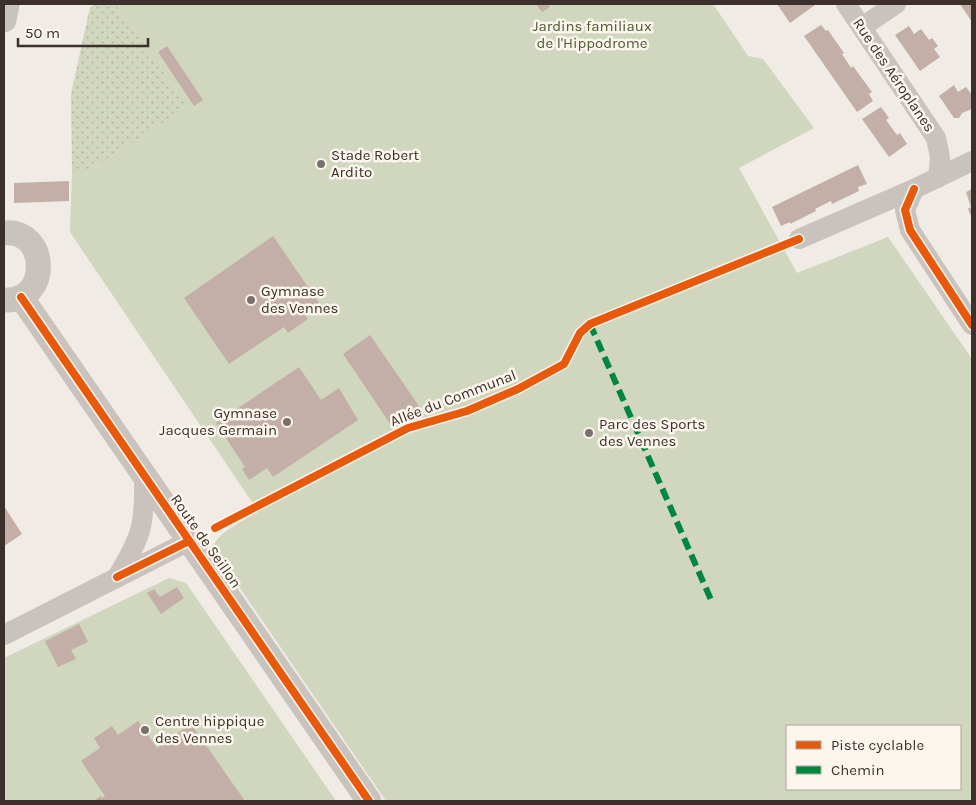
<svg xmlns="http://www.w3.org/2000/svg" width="976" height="805" viewBox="0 0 976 805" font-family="Karla,sans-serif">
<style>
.grass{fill:url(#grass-dots)}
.garden{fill:#d1d6bf;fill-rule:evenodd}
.building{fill:#c3afa7}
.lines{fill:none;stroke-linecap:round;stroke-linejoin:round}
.minor{stroke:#c9c3be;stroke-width:20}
.tertiary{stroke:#c9c3be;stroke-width:25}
.quiet{stroke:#00873e;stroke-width:6;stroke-dasharray:12 6;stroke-linecap:butt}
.cycleway-casing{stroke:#fbf5ee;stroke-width:11}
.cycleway{stroke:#e8590c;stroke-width:8}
.poi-dot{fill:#7a716c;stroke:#fbf5ee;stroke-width:2}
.labels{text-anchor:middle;stroke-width:5;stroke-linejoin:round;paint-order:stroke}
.park-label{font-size:15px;fill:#4a5a2e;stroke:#fbf5ee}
.street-label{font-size:15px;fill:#3b302b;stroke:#fbf5ee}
.poi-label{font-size:15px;fill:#3b302b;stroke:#fbf5ee;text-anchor:start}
</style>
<defs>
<pattern id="grass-dots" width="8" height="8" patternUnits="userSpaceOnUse" patternTransform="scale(1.25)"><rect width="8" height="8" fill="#d1d6bf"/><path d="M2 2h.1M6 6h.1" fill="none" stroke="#b4b8a4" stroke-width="1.8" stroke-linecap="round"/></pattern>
</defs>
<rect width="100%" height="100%" fill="#f0ebe5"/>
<path class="grass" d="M96 4H116L188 107 88 172H72L71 94 90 7Z"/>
<path class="garden" d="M116 4H713L748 56 763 59 814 128 739 168 797 273 888 237 972 359V801H386L220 559 213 546C223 528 242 523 258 511L70 232 72 172H88L187 107ZM787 726H960V789H787Z
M169 578 186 583 336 801H4V658Z"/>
<path class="building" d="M536 4H548L550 7 542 12Z
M777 4H814L815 5 790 23Z
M960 4H972V22Z
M821 25 826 31 828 30 844 53 842 54 851 68 853 66 872 92 869 94 873 101 857 112 804 36Z
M909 26 914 34 921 29 929 40 932 38 938 46 934 49 940 57 920 71 895 35Z
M167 46 203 100 194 106 158 52Z
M954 85 958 92 966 87 972 95V109L962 113 959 118H954L939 96Z
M881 107 889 118 886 120 897 135 900 133 907 144 889 157 862 119Z
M858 165 867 184 858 187 859 191 832 204 831 201 815 209 816 211 790 224V222L781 226 772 207Z
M69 181V201L14 203V183Z
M972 189V215L971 216 968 209 971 207 966 192Z
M273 236 319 303 304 313 308 319 288 333 284 327 229 364 184 298Z
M370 335 421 409 393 428 343 354Z
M299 367 321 400 339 388 358 420 273 477 267 468 249 480 242 469 245 467 216 423Z
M4 506 22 534 4 546Z
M177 587 184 598 161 614 147 593 154 589 160 597Z
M79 624 88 642 71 650 76 659 58 667 45 641Z
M138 721 157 748 191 724 245 801H93L101 796 102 798 105 796 81 761 100 748 94 738 112 726 118 735Z"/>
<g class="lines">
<path class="minor" d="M846 4 936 138 940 157 938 178
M862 27 896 4
M914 189 905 210 910 230 972 325
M799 239 914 189 972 161
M117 577C142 536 145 525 144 477
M4 635 189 541"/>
<path class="tertiary" d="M4 20 7 4
M4 233C48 228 51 301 6 300
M21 297 369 801"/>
<path class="quiet" d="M590 324 712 602"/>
<defs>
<path id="cycleway" d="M914 189 905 210 910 230 972 325
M21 297 369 801
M215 528 408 428 467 411 518 389 564 364 580 333 590 324 799 239
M117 577 189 541"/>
</defs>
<use href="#cycleway" class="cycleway-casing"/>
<use href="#cycleway" class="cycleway"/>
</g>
<g class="poi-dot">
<circle cx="321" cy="164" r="5"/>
<circle cx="251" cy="300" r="5"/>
<circle cx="287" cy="422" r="5"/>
<circle cx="589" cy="433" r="5"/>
<circle cx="145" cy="730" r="5"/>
</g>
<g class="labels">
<g class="park-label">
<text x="592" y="31">Jardins familiaux<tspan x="592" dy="17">de l'Hippodrome</tspan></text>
</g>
<g class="street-label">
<text transform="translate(894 75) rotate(56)" y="5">Rue des Aéroplanes</text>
<text transform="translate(453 398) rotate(-21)" y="5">Allée du Communal</text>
<text transform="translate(206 541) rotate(55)" y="5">Route de Seillon</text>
</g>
<g class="poi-label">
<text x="331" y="160">Stade Robert<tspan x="331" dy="17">Ardito</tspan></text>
<text x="261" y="296">Gymnase<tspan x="261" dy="17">des Vennes</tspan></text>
<text x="277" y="418" text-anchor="end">Gymnase<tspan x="277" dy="17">Jacques Germain</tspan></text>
<text x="599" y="429">Parc des Sports<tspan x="599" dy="17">des Vennes</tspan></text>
<text x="155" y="726">Centre hippique<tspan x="155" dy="17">des Vennes</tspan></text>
</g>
</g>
<rect width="976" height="805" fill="none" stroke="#3b302b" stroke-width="10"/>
<rect x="786" y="725" width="175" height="65" fill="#fbf5ee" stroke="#aea6a0"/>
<rect x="796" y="741" width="25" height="8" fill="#e8590c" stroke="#aea6a0"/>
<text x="831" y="750" font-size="15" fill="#3b302b">Piste cyclable</text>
<rect x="796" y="766" width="25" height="8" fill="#00873e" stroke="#aea6a0"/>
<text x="831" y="775" font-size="15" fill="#3b302b">Chemin</text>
<path d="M18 38v8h130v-8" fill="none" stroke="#3b302b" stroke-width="2.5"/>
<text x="25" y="38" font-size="15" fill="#3b302b" stroke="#fbf5ee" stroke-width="4" paint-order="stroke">50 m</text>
</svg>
